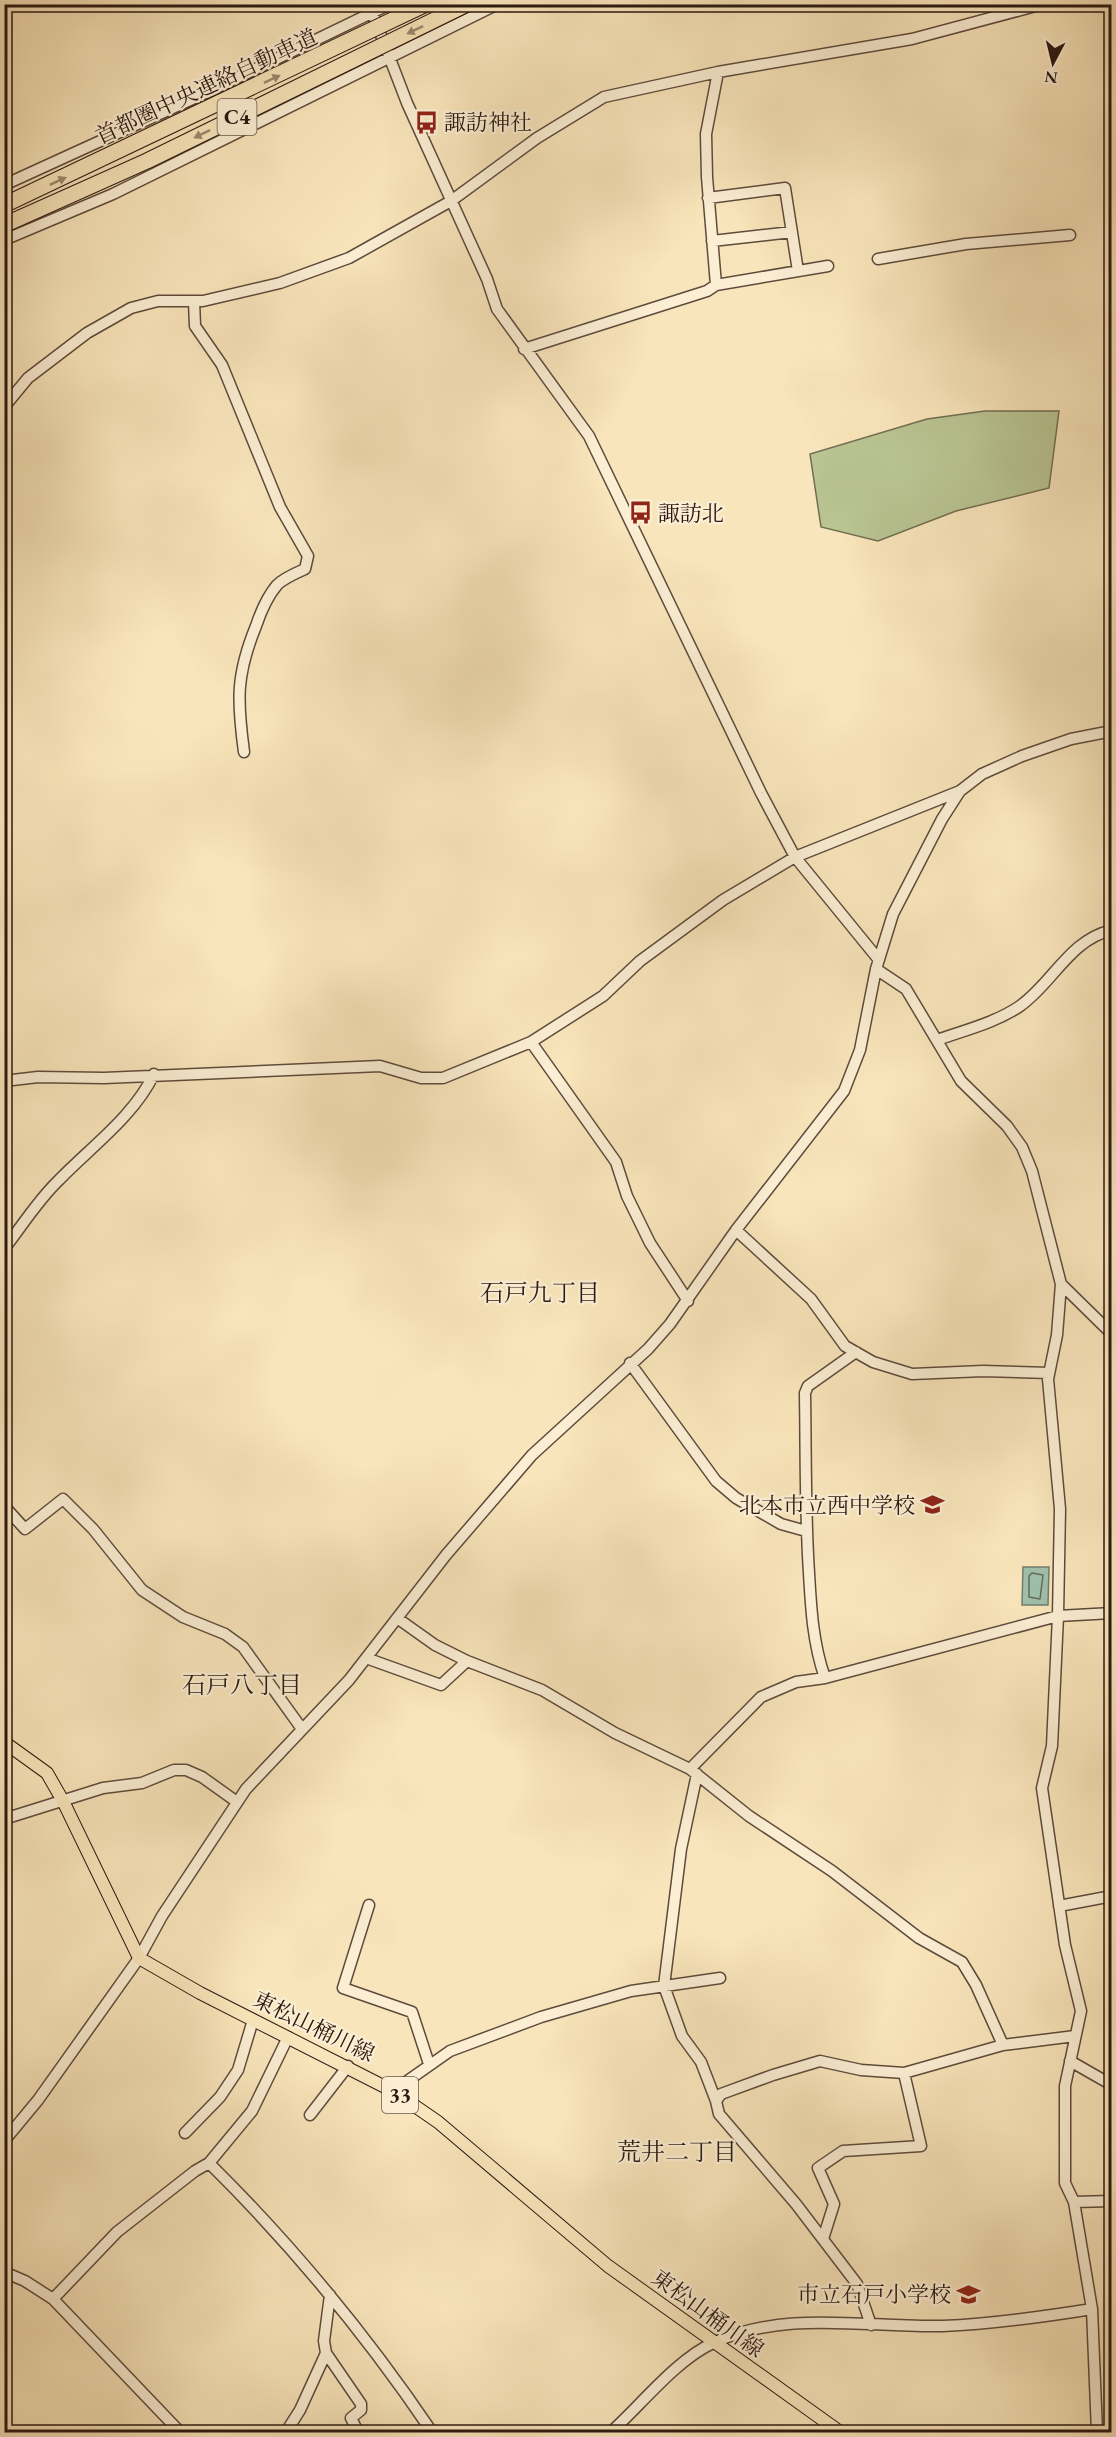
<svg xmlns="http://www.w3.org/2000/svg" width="1116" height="2437" viewBox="0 0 1116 2437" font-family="'EB Garamond','Noto Serif JP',serif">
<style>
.green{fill:#b9c593;stroke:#726e52;stroke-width:1.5}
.water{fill:#9fc0ab;stroke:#717d6d;stroke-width:1.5}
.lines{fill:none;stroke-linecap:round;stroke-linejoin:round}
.shore{stroke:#656c5e;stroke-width:1.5}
.minor-casing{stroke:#5e4b3c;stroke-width:13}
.major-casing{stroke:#2b1811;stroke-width:14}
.minor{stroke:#fbeed3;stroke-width:10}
.major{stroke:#f9e5bb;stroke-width:12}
.highway-bridge-casing{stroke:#2b1811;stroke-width:17;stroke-linecap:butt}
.highway-bridge{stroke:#f9e5bb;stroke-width:15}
.oneway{fill:#9c896e}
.labels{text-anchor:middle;stroke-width:4.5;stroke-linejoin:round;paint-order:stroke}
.shield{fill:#fbeed3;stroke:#69584b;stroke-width:1.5}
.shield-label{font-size:21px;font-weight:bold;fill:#2b1811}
.street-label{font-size:22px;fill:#2b1811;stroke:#fbeed3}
.poi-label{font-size:22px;fill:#2b1811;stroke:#fbeed3;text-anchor:start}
.neighbourhood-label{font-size:24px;fill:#2b1811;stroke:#fbeed3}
</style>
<rect width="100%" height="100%" fill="#f9e5bb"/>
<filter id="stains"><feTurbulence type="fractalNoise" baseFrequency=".00333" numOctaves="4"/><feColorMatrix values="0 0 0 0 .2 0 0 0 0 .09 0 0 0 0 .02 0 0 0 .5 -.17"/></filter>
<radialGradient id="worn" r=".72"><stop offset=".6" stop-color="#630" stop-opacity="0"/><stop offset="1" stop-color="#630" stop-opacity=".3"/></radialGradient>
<path class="green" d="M985 411H1059L1049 488 956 511 878 541 821 527 810 454 927 419Z"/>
<path class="water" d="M1023 1567H1049L1048 1605H1022Z"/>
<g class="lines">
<path class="shore" d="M1032 1573 1043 1575 1040 1599 1029 1597V1576Z"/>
<defs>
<path id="minor" d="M369 4 407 103 487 279 497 309 589 436 761 793 795 857 879 960
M4 185 212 90 390 4
M708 198 785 188 798 271
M4 240 113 194 498 4
M712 241 792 232
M878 259 966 244 1070 235
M716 285 707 177 706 134 718 72
M194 301 195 326 222 365 280 507 308 556 305 569C296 573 284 578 277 585 267 597 261 611 256 626 236 675 237 700 244 752
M524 349 707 291 716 285 828 266
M4 407 28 378 87 333 131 308 158 301H203L280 283 349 258 451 201 537 138 604 97 718 72 912 39 1043 4
M876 969 906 989 961 1081 1007 1126 1022 1147 1032 1171 1061 1284 1057 1335 1048 1379 1060 1509 1058 1616 1052 1746 1042 1788 1065 1945 1081 2011 1065 2086V2183L1074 2202 1092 2309 1097 2432
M937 1040C965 1030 995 1023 1020 1006 1053 983 1069 940 1112 930
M531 1042 616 1162 627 1196 650 1243 688 1301
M4 1081 38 1077 104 1078 380 1066 421 1078H443L531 1042 603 996 640 961 723 900 795 857 960 791
M736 1230 811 1299 845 1346 873 1362 912 1374 983 1371 1049 1373
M4 1249C22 1226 38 1200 59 1180 91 1147 134 1116 154 1074
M1061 1284 1112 1334
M630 1363 716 1481 736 1498 781 1524 806 1531
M4 1506 25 1529 63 1499 93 1529 142 1590 183 1617 225 1634 243 1647 302 1729
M397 1618 435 1645 467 1661 542 1690 615 1733 690 1769 749 1816 832 1871 919 1938 962 1962 976 1985 1003 2045
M366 1658 441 1685 467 1661
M825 1678C813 1644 811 1609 809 1573 805 1513 806 1453 805 1393L808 1386 856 1352
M690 1769 761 1697 796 1682 825 1678 1058 1616 1112 1613
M697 1774 681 1849 664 1986 682 2036 701 2062 716 2101
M4 1819 103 1788 142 1783 174 1770H186L202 1777 237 1802
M369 1905 343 1988 412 2012 429 2064
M1059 1906 1112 1896
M288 2037 252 2111 209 2163C292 2245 367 2336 432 2432
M1070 2061 1112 2085
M393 2091 450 2051 541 2017 631 1991 720 1978
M310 2115 348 2066
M185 2133 220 2097 238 2070 253 2020
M4 2141 38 2100 139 1958 162 1916 246 1789 349 1680 446 1555 532 1455 648 1349 670 1324 736 1230 844 1091 860 1050 876 969 893 914 942 819 960 791 982 774 1022 756 1071 739 1112 731
M1074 2202 1112 2201
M823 2239 834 2204 818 2168 843 2151 921 2146 904 2073
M4 2272 25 2281 53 2299 180 2432
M330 2295 324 2341 326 2353 361 2404V2410L351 2418 358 2432
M53 2299 117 2232 195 2171 209 2163
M871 2325 857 2284 796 2204 719 2114 716 2101 721 2094 773 2075 820 2061 861 2070 904 2073 1003 2045 1075 2036
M286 2432 300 2410 326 2353
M611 2432C641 2405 676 2360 713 2343 786 2309 866 2328 943 2326 993 2324 1042 2317 1092 2309"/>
<path id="major" d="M4 1742 47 1773 63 1801 139 1958 200 1993 393 2091 438 2122 608 2266 840 2432"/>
</defs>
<use href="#minor" class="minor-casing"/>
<use href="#major" class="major-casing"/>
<use href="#minor" class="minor"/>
<use href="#major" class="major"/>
<defs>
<path id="highway-bridge" d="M4 205 426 4
M4 225 147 161 467 4"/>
</defs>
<use href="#highway-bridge" class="highway-bridge-casing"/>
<use href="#highway-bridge" class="highway-bridge"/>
</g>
<defs><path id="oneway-solid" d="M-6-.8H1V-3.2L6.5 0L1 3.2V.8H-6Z" transform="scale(1.5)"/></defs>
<g class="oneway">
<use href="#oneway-solid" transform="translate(415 30) rotate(154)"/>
<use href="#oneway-solid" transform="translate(272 79) rotate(-25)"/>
<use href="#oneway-solid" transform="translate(202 134) rotate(154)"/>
<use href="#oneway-solid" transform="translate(58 181) rotate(-25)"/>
</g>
<defs>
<symbol id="bus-bare" viewBox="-9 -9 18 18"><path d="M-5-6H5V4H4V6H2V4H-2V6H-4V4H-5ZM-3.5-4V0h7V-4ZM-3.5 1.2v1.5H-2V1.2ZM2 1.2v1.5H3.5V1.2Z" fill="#8f2418" stroke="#fbeed3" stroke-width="2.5" paint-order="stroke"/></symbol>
<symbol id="school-bare" viewBox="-9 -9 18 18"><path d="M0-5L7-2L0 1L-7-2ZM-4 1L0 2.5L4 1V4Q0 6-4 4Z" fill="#8f2418" stroke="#fbeed3" stroke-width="2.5" paint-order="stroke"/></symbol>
</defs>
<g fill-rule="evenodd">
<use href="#bus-bare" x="410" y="106" width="33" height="33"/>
<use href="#bus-bare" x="624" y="496" width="33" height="33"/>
<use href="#school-bare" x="916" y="1488" width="33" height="33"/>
<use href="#school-bare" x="952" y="2278" width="33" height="33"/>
</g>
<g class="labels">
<g class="shield">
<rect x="217.5" y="99" width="39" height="36" rx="4.5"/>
<rect x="382" y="2077" width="36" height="36" rx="4.5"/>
</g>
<g class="shield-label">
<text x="237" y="124">C4</text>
<text x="400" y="2102">33</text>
</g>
<g class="street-label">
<text transform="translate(206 86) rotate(-25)" y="8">首都圏中央連絡自動車道</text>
<text transform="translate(314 2026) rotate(26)" y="8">東松山桶川線</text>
<text transform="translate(708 2313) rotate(36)" y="8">東松山桶川線</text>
</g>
<g class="poi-label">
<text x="444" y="130">諏訪神社</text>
<text x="658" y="521">諏訪北</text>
<text x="915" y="1513" text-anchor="end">北本市立西中学校</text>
<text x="951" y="2302" text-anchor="end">市立石戸小学校</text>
</g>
<g class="neighbourhood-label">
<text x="540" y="1301">石戸九丁目</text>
<text x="242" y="1693">石戸八丁目</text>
<text x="677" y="2160">荒井二丁目</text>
</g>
</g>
<rect width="1116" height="2437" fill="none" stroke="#f9e5bb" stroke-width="24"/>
<rect x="6" y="6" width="1104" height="2425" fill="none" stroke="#2b1811" stroke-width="3"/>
<rect x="12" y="12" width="1092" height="2413" fill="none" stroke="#2b1811" stroke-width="1.5"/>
<g transform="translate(1053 63) rotate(187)" stroke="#fbeed3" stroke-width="4.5" paint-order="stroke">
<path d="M0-4.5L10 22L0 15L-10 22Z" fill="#2b1811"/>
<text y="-9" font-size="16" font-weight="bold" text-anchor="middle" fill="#2b1811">N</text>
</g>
<rect width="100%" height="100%" filter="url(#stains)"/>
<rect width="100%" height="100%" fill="url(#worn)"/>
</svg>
